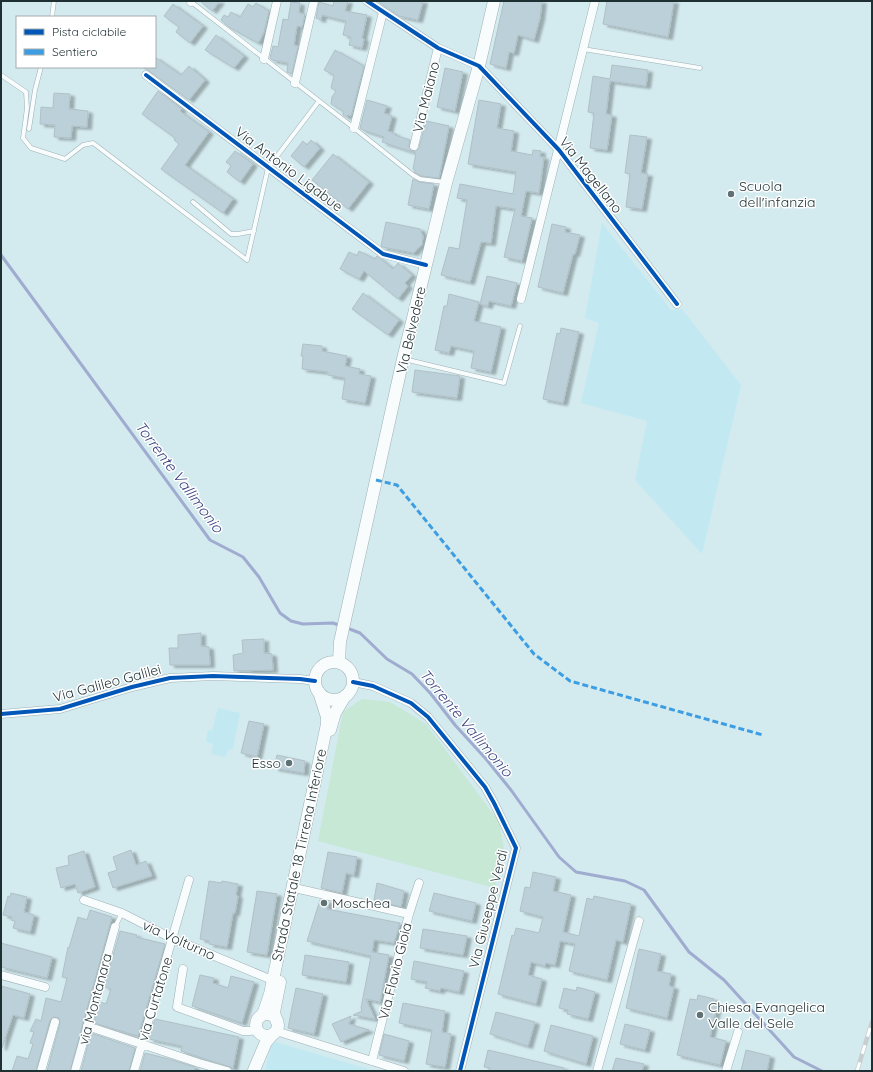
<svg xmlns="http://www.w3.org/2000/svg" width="873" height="1072" viewBox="0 0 873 1072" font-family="Quicksand,sans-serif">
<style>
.built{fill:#c2e9f2}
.green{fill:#c6e8d5}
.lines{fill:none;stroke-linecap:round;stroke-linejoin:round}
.stream{stroke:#9facd0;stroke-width:3}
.building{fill:#bcd0d9;stroke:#b0c0c7;filter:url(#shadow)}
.lane-casing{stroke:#9fb1b5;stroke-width:5}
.street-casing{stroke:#9fb1b5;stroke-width:9}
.primary-casing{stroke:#9fb1b5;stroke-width:13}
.lane{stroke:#f8fcfd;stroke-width:4}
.street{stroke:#f8fcfd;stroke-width:8}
.primary{stroke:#f8fcfd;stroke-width:12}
.rail-casing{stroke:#c7ced0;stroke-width:4.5}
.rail{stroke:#fff;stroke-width:3;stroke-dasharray:9;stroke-linecap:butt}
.quiet{stroke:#3c9de2;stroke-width:3;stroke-dasharray:6 3;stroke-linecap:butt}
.cycleway-casing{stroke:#fff;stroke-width:6}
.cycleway{stroke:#0057b8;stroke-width:4}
.poi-dot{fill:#5e7175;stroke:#fff;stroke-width:1.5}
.labels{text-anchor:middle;stroke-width:3;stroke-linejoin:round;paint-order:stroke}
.street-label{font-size:14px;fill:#1f3033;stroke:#fff}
.poi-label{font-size:14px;fill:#1f3033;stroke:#fff;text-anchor:start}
.water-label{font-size:15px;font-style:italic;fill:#3e4482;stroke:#fff}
</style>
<defs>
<filter id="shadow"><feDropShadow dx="4.5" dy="2.5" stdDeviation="1" flood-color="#0004"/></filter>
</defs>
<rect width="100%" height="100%" fill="#d3eaef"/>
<path class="built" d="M602 223 671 310 682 309 741 385 702 554 635 480 647 421 581 403 599 323 585 318Z
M218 708 240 713 233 749H229L225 757 211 754 213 744 206 742 208 730 212 731Z
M272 1041 375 1071H265Z"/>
<path class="green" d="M362 699 390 702 426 724 499 822 504 849 495 888 318 841 343 712Z"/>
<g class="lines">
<path class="stream" d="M1 255 210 540 243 557 259 577 280 613 291 621 303 624 333 623 341 626
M347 628 360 633 387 659 412 674 431 694 455 725 486 759 511 790 559 857 576 872 625 881 644 890 689 952 724 980 794 1057 822 1071"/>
</g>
<path class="building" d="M200 1H220L212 11Z
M334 1H348L345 11 367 15 362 38 364 39 362 48 349 45 351 37 343 35 346 21 322 15 321 20 316 18 319 2 333 6Z
M377 1H423L418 20 399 16Z
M504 1H542L540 18 534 40 518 35 514 53 509 52 506 68 490 64Z
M607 1H674L668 37 603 24Z
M291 2 300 3 299 13 305 14 302 27 297 26 294 45 298 46 292 74 287 72 288 63 272 60 270 58 273 46 278 47 283 19 288 20Z
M256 3 269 11 264 32 259 42H256L229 27 221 20 224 15 228 17 231 12 240 17 248 4 253 7Z
M173 4 203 26 190 43 176 32 179 27 164 16Z
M216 35 244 56 234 68 205 50Z
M335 50 364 66 351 116 348 115 346 117 343 115V111L331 104 332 97 336 91 331 88 334 75 324 70Z
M155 57 181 75 189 66 205 80 189 100 149 71 142 67H155Z
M612 65 648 70 646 86 610 81 606 114 612 115 607 150 590 148 594 113 588 112 593 76 610 79Z
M445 68 463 72 455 111 437 107Z
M158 91 182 109 180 111 209 132 185 165 233 199 223 213 161 169 179 144 174 140 175 138 142 114Z
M54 93 70 94 69 109 88 111 87 127 72 126 71 138 54 137 55 125 40 124 41 107 53 108Z
M367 100 387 106 384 113 392 116 388 131 396 134 395 135 410 140 409 147 412 151H416L419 148 426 121 449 126 439 178 421 176 414 172 415 170 413 169 416 153 382 142 384 137 363 130 360 128Z
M479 100 501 104 497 128 514 131 511 151 532 155 533 150 541 151 540 157H544L539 193 526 191 521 216 532 218 522 261 504 257 515 209 496 206 491 243 481 242 470 282 441 275 449 247 459 249 467 200 457 198 460 184 513 194 516 172 468 164Z
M630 135 647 137 641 173 648 174 642 209 626 207 630 174 625 173Z
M311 140 320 148 304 167 291 156 303 141 307 145Z
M235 151 253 164 240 182 227 172 231 166 226 162Z
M333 154 369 182 348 209 312 180Z
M413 179 419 182 434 184 429 209 408 205Z
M386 222 420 229 423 236 422 245 417 249 414 253 382 247 381 246Z
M552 224 566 227 565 232 580 235 575 254H573L563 293 538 287Z
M359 251 375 259 377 256 393 269 398 263 412 275 405 283 408 286 398 299 364 271 359 279 340 269 349 252 357 256Z
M487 276 517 283 511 306 489 301 488 306 480 304Z
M363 293 399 320 388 335 352 309Z
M449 294 479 302 474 321 501 327 491 372 471 368 474 351 451 346 449 353 435 350 444 306H447Z
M561 328 579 332 563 403 543 399 557 333 560 334Z
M303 344 322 346V351L347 356 345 366 360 369 359 374 371 376 365 403 342 399 345 378 328 375V372L302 369 303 356H301Z
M415 370 460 376 457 398 412 392Z
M201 633V646L209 647 210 665H170L169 648H178V635Z
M264 639V653L272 654 273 670 234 671 233 655 243 653 242 640Z
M249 721 264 724 257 757 241 753Z
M277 755 305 761 304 773 274 768Z
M131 850 136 865 146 861 152 876 113 888 108 873 117 870 113 857Z
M84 851 95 887 78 893 75 884 61 888 56 868 69 865 68 856Z
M328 852 357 857 354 875 346 873 342 893 321 888Z
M533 872 556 877 553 891 571 895 563 932 579 936 587 898 593 900 594 896 631 904 623 942 616 940 607 980 569 971 575 944 560 941 555 965 546 963 545 966 531 962 528 975 542 979 536 1004 498 994 512 935 514 936 516 928 539 933 543 917 520 911 525 887 530 888Z
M209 881 221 883 222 881 238 884 236 895 238 896 235 913H233L227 947 209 944V941L200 939Z
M377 883 404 891 401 907 374 900Z
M257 891 277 894 267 955 247 952Z
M11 893 27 897 24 912 34 915 30 932 13 928 15 921 11 920 12 917 3 915 8 896 10 897Z
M434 893 476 903 472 921 429 911Z
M320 900 329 901 327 909 400 923 394 943 374 940 372 952 389 955 380 1002 366 999 375 1019 353 1015 362 1011 361 1008 371 956 307 941Z
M90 910 112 917 70 1071H47L60 1023 59 1018 54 1017 50 1020 36 1071H12L17 1056 28 1059 33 1044 30 1043 34 1032 30 1031 36 1019 41 1021 46 998 61 1002 67 978 62 977 68 947 69 948 78 917 87 920Z
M423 929 467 936 463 955 420 948Z
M120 931 137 935 136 937 165 944 138 1036 94 1023 100 1002 106 1004 111 989 104 987Z
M1 943 52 957 47 978 1 967Z
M639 949 661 954 657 971 671 974 669 986 674 987 667 1018 626 1008Z
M305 955 349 962 346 982 302 975Z
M414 961 464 971 459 992 441 988 440 991 425 988 427 982 411 979Z
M200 975 214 978 213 983 228 988 231 976 254 982 242 1023 192 1006Z
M1 986 30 994 24 1018 13 1015 2 1048 1 1047Z
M577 987 595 992 588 1019 567 1014 568 1010 559 1008 564 988 576 991Z
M296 988 323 994 314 1034 288 1028Z
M698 995 714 999 713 1005 717 1006 710 1037 726 1041 720 1065 677 1055 690 999 697 1000Z
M403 1003 445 1011 442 1032 451 1034 445 1067 426 1064 432 1030 399 1023Z
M496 1012 535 1022 528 1046 490 1034Z
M351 1016 349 1024 369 1030 341 1042 332 1024Z
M155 1019 239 1037 233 1068 181 1051 182 1046 149 1039Z
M625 1024 650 1030 645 1050 620 1044Z
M551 1025 593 1036 586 1064 544 1051Z
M91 1033 135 1048 129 1071H81Z
M384 1034 409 1041 404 1061 379 1055Z
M488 1050 564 1068V1071H490V1068L484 1067Z
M746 1050 770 1056 767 1071H741Z
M145 1053 169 1059 195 1067 194 1071H140Z
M616 1058 644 1064 642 1071H612Z"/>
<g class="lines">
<defs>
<path id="lane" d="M190 1 354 128 413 175 420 179 444 182
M52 17 54 1
M583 49 700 68
M1 75 26 92 27 108 23 138 31 148 65 159 83 145 93 143 247 260 268 168 319 101
M29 129 35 90 41 67
M193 202 231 234H238L254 231
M404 359 504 383 520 326
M115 927 122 913"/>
<path id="street" d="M367 1 438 48 479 66 559 150 677 304
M191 2V1
M264 59 277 1
M146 75 383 254 426 265
M295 83 314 1
M354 128 383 12
M414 146 438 48
M521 299 595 1
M353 682 373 686 411 703 428 717 485 787 494 803 516 848 460 1071
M1 714 60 709 132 687 170 678 213 676 300 679 315 681
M299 889 409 914
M84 900 122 913 169 937 272 980
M183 969 177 1007 243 1031H249L257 1030
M1 975 45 987
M87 1026 199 1063 227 1071
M276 1031 404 1071
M372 1061 409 914 419 883
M41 1071 55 1022
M75 1071 115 927
M134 1071 189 880
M597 1071 639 921
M726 1071 738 1032"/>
<path id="primary" d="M339 662 340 642 403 359 446 183 479 66 494 1
M315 681a19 19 0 1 1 38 0a19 19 0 1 1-38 0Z
M330 730 335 713 345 696
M256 1025a11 11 0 1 1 22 0a11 11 0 1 1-22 0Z
M260 1017 264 1012 270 994 327 724V717L319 692
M276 1020 274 1012 280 982
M254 1070 266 1042 272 1035"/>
</defs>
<use href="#lane" class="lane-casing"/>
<use href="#street" class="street-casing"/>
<use href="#primary" class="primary-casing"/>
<use href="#lane" class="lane"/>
<use href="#street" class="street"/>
<use href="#primary" class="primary"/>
<defs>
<path id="rail" d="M857 1071 872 1022"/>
</defs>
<use href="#rail" class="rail-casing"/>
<use href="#rail" class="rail"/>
<path class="quiet" d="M376 480 397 485 534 654 570 681 763 735"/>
<defs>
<path id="cycleway" d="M367 1 438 48 479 66 559 150 677 304
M146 75 383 254 426 265
M353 682 373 686 411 703 428 717 485 787 494 803 516 848 460 1071
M1 714 60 709 132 687 170 678 213 676 300 679 315 681"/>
</defs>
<use href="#cycleway" class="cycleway-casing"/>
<use href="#cycleway" class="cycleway"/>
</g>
<g class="poi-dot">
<circle cx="731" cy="194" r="4"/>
<circle cx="289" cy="763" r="4"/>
<circle cx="324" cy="903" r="4"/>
<circle cx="700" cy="1015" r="4"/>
</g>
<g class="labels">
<g class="street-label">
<text transform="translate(426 97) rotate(-76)" y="5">Via Maiano</text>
<text transform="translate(289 169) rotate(37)" y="5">Via Antonio Ligabue</text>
<text transform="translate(591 175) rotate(52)" y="5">Via Magellano</text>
<text transform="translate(411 330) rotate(-77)" y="5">Via Belvedere</text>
<text transform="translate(107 683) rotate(-15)" y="5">Via Galileo Galilei</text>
<text transform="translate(299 855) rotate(-78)" y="5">Strada Statale 18 Tirrena Inferiore</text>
<text transform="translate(488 909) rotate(-76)" y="5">Via Giuseppe Verdi</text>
<text transform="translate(179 940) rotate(24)" y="5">via Volturno</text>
<text transform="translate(395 971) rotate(-76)" y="5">Via Flavio Gioia</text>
<text transform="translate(95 999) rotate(-75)" y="5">via Montanara</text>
<text transform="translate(155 999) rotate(-73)" y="5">via Curtatone</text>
</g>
<g class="poi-label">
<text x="739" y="191">Scuola<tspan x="739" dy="16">dell'infanzia</tspan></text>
<text x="281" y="768" text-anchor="end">Esso</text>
<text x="332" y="908">Moschea</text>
<text x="708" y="1012">Chiesa Evangelica<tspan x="708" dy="16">Valle del Sele</tspan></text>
</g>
<g class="water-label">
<text transform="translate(179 477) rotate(53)" y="5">Torrente Vallimonio</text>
<text transform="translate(466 723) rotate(50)" y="5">Torrente Vallimonio</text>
</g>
</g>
<rect width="873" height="1072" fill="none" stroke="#1f3033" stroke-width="4"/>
<rect x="16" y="16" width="140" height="52" fill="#ffffff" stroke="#a5acad"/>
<rect x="24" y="29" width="20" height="6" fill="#0057b8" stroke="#a5acad"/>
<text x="52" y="36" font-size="12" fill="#1f3033">Pista ciclabile</text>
<rect x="24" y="49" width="20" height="6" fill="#3c9de2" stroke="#a5acad"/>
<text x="52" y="56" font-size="12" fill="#1f3033">Sentiero</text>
</svg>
